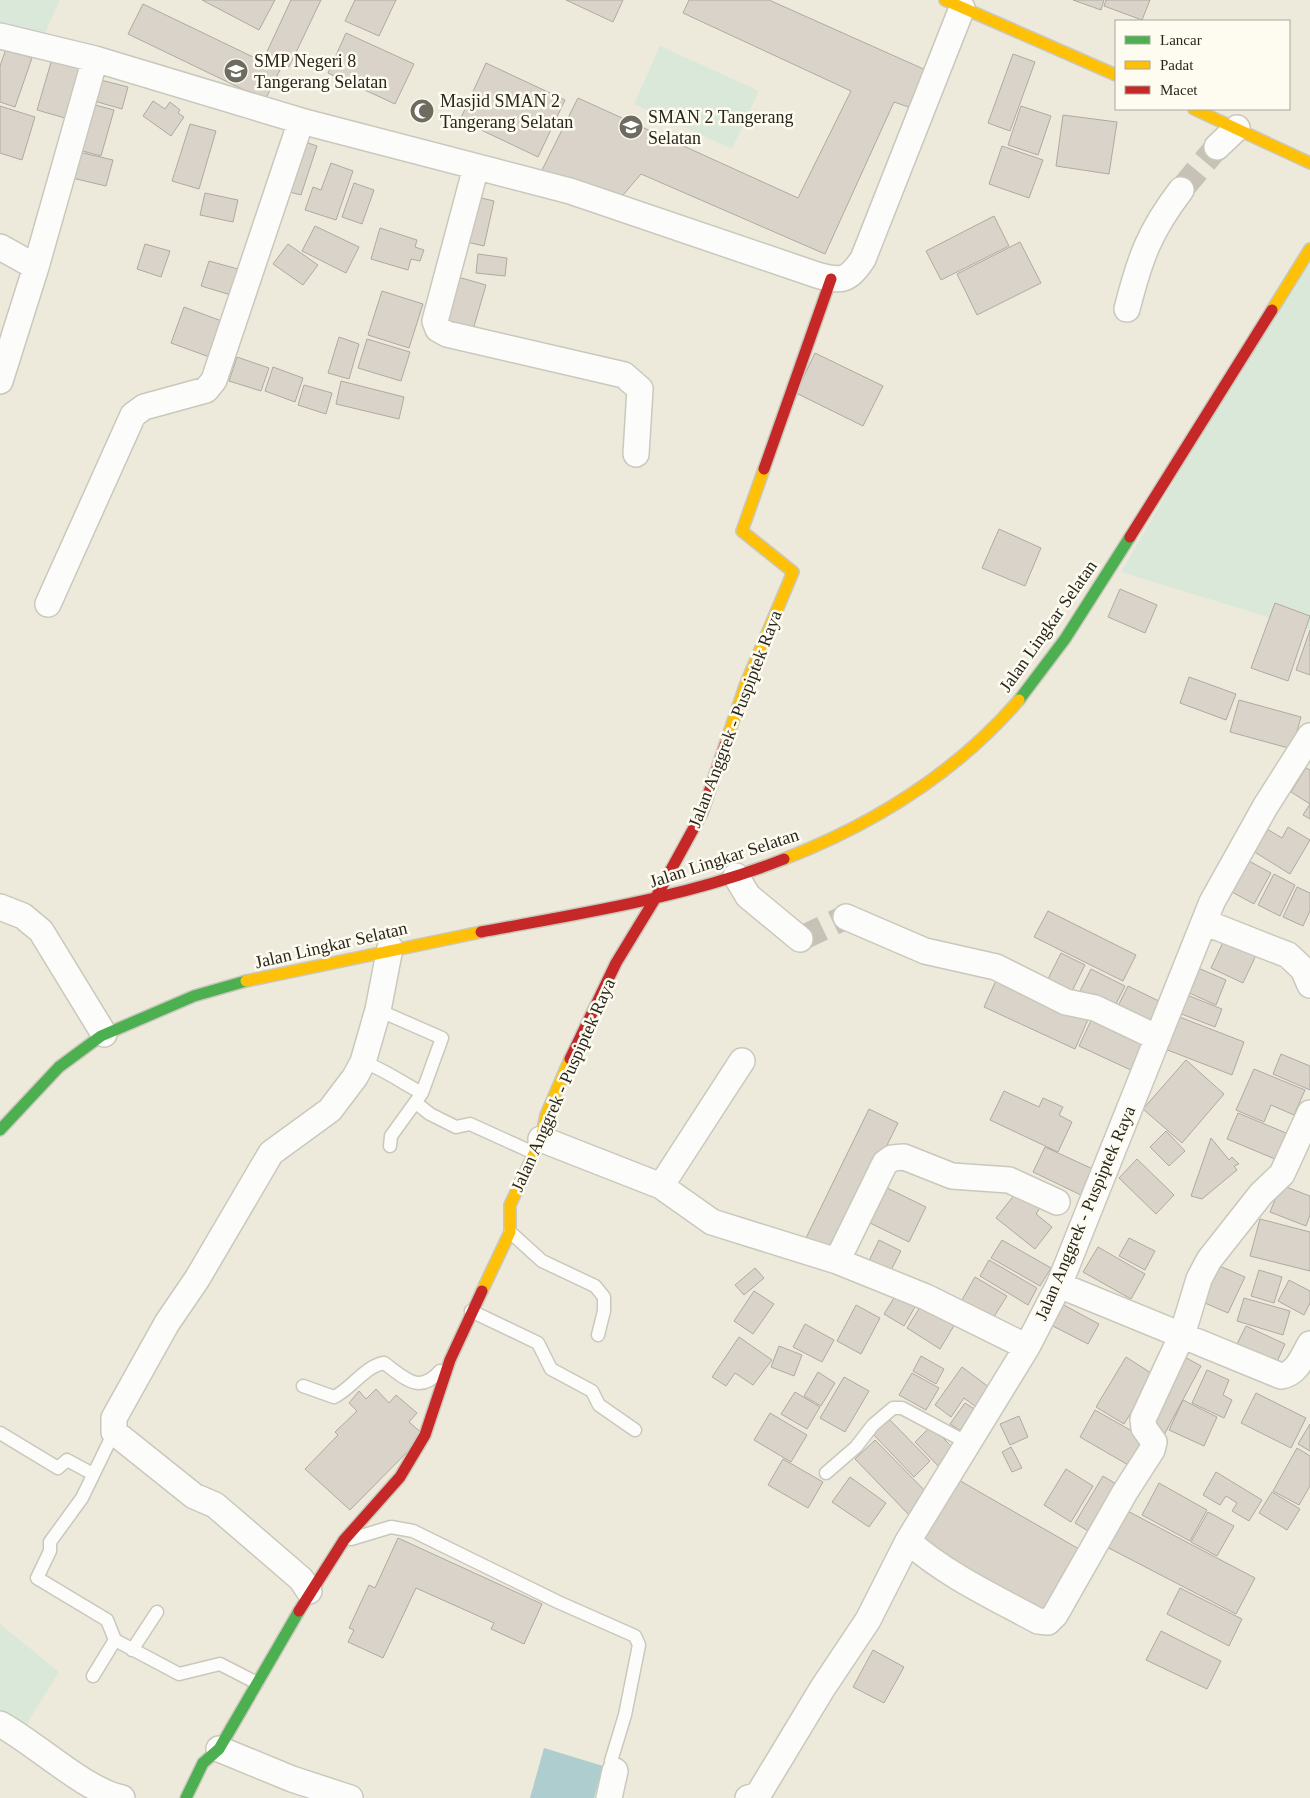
<svg xmlns="http://www.w3.org/2000/svg" width="1310" height="1798" viewBox="0 0 1310 1798" font-family="'Times New Roman',serif">
<style>
.green{fill:#dae8d9}
.water{fill:#adcdce}
.building{fill:#d9d3c9;stroke:#afaaa0}
.lines{fill:none;stroke-linecap:round;stroke-linejoin:round}
.street-tunnel{stroke:#c6c3b6;stroke-width:25;stroke-dasharray:25 12;stroke-linecap:butt}
.lane-casing{stroke:#cac8bc;stroke-width:15}
.street-casing{stroke:#cac8bc;stroke-width:28}
.fast-casing{stroke:#cac8bc;stroke-width:14}
.slow-casing{stroke:#cac8bc;stroke-width:14}
.jam-casing{stroke:#cac8bc;stroke-width:14}
.lane{stroke:#fcfcfa;stroke-width:12}
.street{stroke:#fcfcfa;stroke-width:25}
.fast{stroke:#4caf50;stroke-width:11}
.slow{stroke:#ffc107;stroke-width:11}
.jam{stroke:#c62828;stroke-width:11}
.labels{text-anchor:middle;stroke-width:5;stroke-linejoin:round;paint-order:stroke}
.poi-label{font-size:18px;fill:#29271d;stroke:#fefcf1;text-anchor:start}
.street-label{font-size:18px;fill:#29271d;stroke:#fefcf1}
</style>
<rect width="100%" height="100%" fill="#edeadc"/>
<path class="green" d="M0 0H60L44 35 0 26Z
M660 46 759 91 732 149 634 104Z
M1310 246V630L1121 572Z
M0 1624 59 1672 19 1736 0 1725Z"/>
<path class="water" d="M544 1748 603 1766 594 1798H530Z"/>
<path class="building" d="M202 0H275L259 30Z
M291 0H321L289 67 265 56Z
M355 0H396L379 36 345 21Z
M566 0H623L613 22Z
M689 0H769L928 71 911 108 894 102 825 254 641 174 617 202 542 170 578 98 798 198 851 91 683 13Z
M1073 0H1104L1101 10Z
M1106 0H1150L1142 20 1104 6Z
M143 4 280 70 265 100 128 34Z
M346 33 414 64 395 104 328 73Z
M6 49 32 58 15 107 0 102V66Z
M1013 54 1035 62 1010 131 988 123Z
M52 59 87 70 72 120 37 110Z
M486 63 565 100 538 157 460 120Z
M93 78 128 87 122 109 87 99Z
M153 101 165 109 170 102 180 110 178 113 184 117 171 136 143 116Z
M88 103 114 110 101 156 75 149Z
M0 106 35 117 22 160 0 153Z
M1021 106 1051 116 1038 155 1008 145Z
M1063 115 1117 122 1109 174 1056 166Z
M190 124 216 131 199 189 172 181Z
M302 141 317 146 301 195 286 191Z
M1002 146 1043 160 1029 198 989 184Z
M75 151 113 160 106 186 68 177Z
M331 163 353 171 336 220 305 210 313 187 321 190Z
M354 183 374 190 362 224 342 217Z
M205 193 238 200 233 222 200 215Z
M477 197 494 201 484 246 467 242Z
M994 216 1009 246 941 280 926 251Z
M315 226 359 247 346 273 302 251Z
M380 228 417 240 415 247 424 250 420 261 411 259 408 270 371 259Z
M1020 242 1041 283 977 315 957 274Z
M145 244 170 251 161 277 137 269Z
M288 244 318 265 303 285 273 264Z
M478 254 507 258 505 276 476 273Z
M209 261 238 269 231 295 201 286Z
M451 275 486 285 472 333 437 323Z
M382 291 423 304 409 348 368 335Z
M184 307 227 323 215 359 171 343Z
M339 337 359 344 349 379 328 373Z
M367 339 410 352 401 381 358 368Z
M815 353 883 386 863 426 796 393Z
M237 357 269 368 261 391 229 381Z
M273 367 303 378 295 402 265 391Z
M341 381 404 397 399 419 336 404Z
M304 385 332 393 326 414 298 405Z
M999 529 1041 548 1025 586 982 568Z
M1120 589 1157 605 1145 633 1108 617Z
M1275 603 1310 616 1288 681 1251 668Z
M1310 630V675L1296 670Z
M1189 677 1236 694 1226 720 1180 703Z
M1239 700 1301 717 1292 749 1230 732Z
M1306 768 1310 770V804L1291 792Z
M1310 804V819L1303 815Z
M1288 827 1310 840 1290 874 1253 851 1267 829 1282 838Z
M1249 861 1271 873 1254 904 1232 892Z
M1274 874 1295 885 1280 916 1258 905Z
M1297 887 1310 893V911L1303 926 1283 917Z
M1048 911 1136 955 1123 981 1034 937Z
M1225 938 1257 953 1243 983 1211 968Z
M1061 953 1085 965 1068 999 1044 987Z
M1198 968 1226 980 1216 1005 1187 992Z
M1091 969 1125 986 1114 1008 1080 991Z
M999 974 1090 1015 1075 1049 984 1007Z
M1128 986 1167 1005 1155 1029 1116 1010Z
M1187 995 1222 1009 1215 1027 1179 1013Z
M1095 1012 1126 1026 1122 1035 1147 1046 1135 1072 1079 1046Z
M1177 1016 1244 1042 1232 1075 1165 1049Z
M1281 1054 1310 1066V1090L1273 1074Z
M1186 1060 1224 1094 1182 1143 1143 1109Z
M1254 1069 1305 1090 1294 1115 1271 1105 1264 1122 1236 1110Z
M1004 1091 1039 1107 1043 1098 1063 1107 1059 1115 1072 1122 1058 1152 990 1120Z
M869 1109 898 1123 834 1252 806 1238Z
M1238 1113 1286 1133 1275 1159 1227 1139Z
M1166 1131 1185 1151 1169 1166 1150 1147Z
M1211 1138 1229 1160 1232 1157 1239 1164 1234 1166 1237 1170 1202 1199 1191 1196Z
M1045 1147 1095 1170 1083 1196 1033 1172Z
M1137 1159 1174 1195 1156 1214 1119 1178Z
M1281 1185 1310 1196V1215L1306 1226 1270 1212Z
M887 1188 926 1207 909 1242 870 1223Z
M1019 1189 1041 1206 1036 1214 1052 1227 1035 1249 996 1218Z
M1260 1219 1310 1232V1271L1250 1256Z
M1129 1238 1155 1251 1145 1270 1119 1256Z
M879 1240 901 1251 888 1276 867 1265Z
M1002 1240 1051 1268 1040 1286 991 1258Z
M1098 1247 1145 1274 1131 1299 1083 1272Z
M989 1260 1037 1288 1028 1305 980 1276Z
M1215 1264 1245 1277 1228 1313 1198 1300Z
M755 1268 764 1278 744 1295 735 1285Z
M1259 1270 1282 1277 1274 1303 1251 1296Z
M975 1277 1007 1296 990 1323 959 1305Z
M1289 1280 1310 1291V1303L1304 1315 1278 1301Z
M899 1290 918 1302 904 1326 884 1314Z
M754 1291 774 1304 753 1334 734 1321Z
M1244 1298 1290 1311 1283 1335 1237 1321Z
M1060 1303 1099 1324 1088 1344 1049 1324Z
M922 1304 955 1324 940 1349 907 1328Z
M856 1305 880 1318 861 1354 837 1341Z
M805 1324 834 1340 822 1362 793 1347Z
M1246 1326 1285 1344 1276 1364 1236 1346Z
M739 1337 772 1360 753 1385 735 1373 726 1386 712 1377Z
M779 1346 802 1355 794 1376 771 1367Z
M1181 1355 1201 1366 1164 1435 1144 1425Z
M921 1356 944 1369 936 1384 913 1371Z
M1126 1357 1154 1375 1124 1424 1096 1407Z
M962 1367 990 1388 976 1407 964 1398 951 1417 935 1405Z
M1207 1370 1229 1380 1223 1395 1232 1400 1224 1418 1192 1403Z
M818 1372 835 1383 821 1406 804 1396Z
M912 1373 939 1388 926 1410 899 1395Z
M844 1377 869 1391 845 1432 820 1418Z
M376 1389 389 1403 396 1395 417 1413 409 1422 424 1435 350 1510 305 1469 338 1435 335 1432 357 1411 349 1403 359 1391 366 1399Z
M795 1392 820 1407 807 1429 781 1414Z
M1256 1393 1306 1418 1291 1448 1241 1423Z
M1183 1400 1217 1417 1204 1446 1169 1430Z
M965 1403 979 1412 964 1433 950 1424Z
M1095 1410 1146 1439 1130 1466 1080 1437Z
M770 1413 807 1435 791 1462 754 1440Z
M1019 1416 1028 1437 1010 1445 1000 1424Z
M889 1419 930 1461 914 1477 873 1434Z
M1310 1424V1451L1298 1444Z
M931 1426 958 1453 942 1470 915 1442Z
M875 1440 931 1497 911 1517 855 1459Z
M1011 1447 1022 1468 1012 1472 1002 1452Z
M1297 1448 1310 1456V1486L1299 1505 1273 1491Z
M783 1459 823 1482 808 1508 768 1485Z
M1066 1469 1093 1486 1071 1522 1044 1505Z
M1216 1472 1262 1500 1249 1521 1232 1511 1237 1503 1226 1496 1220 1505 1203 1495Z
M950 1475 1079 1549 1042 1614 913 1540Z
M1103 1476 1116 1484 1088 1531 1075 1523Z
M850 1477 886 1503 869 1527 832 1502Z
M1159 1483 1207 1510 1190 1541 1142 1515Z
M1272 1492 1300 1509 1287 1530 1259 1513Z
M1120 1507 1255 1578 1236 1614 1101 1544Z
M1208 1512 1234 1526 1217 1556 1191 1542Z
M398 1538 542 1604 524 1644 491 1629 494 1623 416 1588 383 1658 348 1642 354 1630 349 1628 369 1585 375 1588Z
M1180 1588 1242 1619 1229 1646 1167 1614Z
M1161 1631 1221 1661 1207 1689 1146 1660Z
M873 1650 904 1667 884 1703 853 1687Z"/>
<g class="lines">
<path class="street-tunnel" d="M1181 190 1217 147
M800 939 846 917"/>
<defs>
<path id="lane" d="M378 1010 442 1038 422 1093 391 1136 390 1146
M363 1062C384 1069 402 1083 422 1093
M416 1103 430 1114 456 1127 470 1124 534 1153
M510 1232 542 1261 595 1286 604 1297V1311L598 1335
M471 1311 538 1343 551 1369 592 1391 599 1405 635 1430
M303 1386 334 1397C351 1389 365 1366 384 1363 405 1378 419 1395 440 1371
M114 1432 82 1498 50 1542V1551L37 1578 107 1620 115 1640 179 1674 220 1664 257 1683
M0 1433 58 1468 67 1460 93 1474
M826 1473 856 1447 873 1425 893 1408H902L968 1443
M351 1539 391 1527 413 1531 558 1602 635 1636 639 1645 625 1715 611 1761 615 1771
M132 1650 157 1612
M93 1676 115 1640"/>
<path id="street" d="M0 36 95 59 301 121 570 191 817 275C842 282 848 281 863 259L962 8
M1217 147 1237 128
M476 167 435 321 438 329 447 334 624 375 640 389 636 454
M0 247 36 267
M1127 309C1140 258 1149 232 1181 190
M0 381 36 267 95 59
M48 604 133 415 144 407 206 390 214 380 301 121
M736 876 748 896 800 939
M0 907 23 916 41 931 104 1034
M846 917 925 951 996 967 1066 1002 1095 1008 1158 1038
M1204 922 1288 955 1303 969 1310 985
M541 1139 661 1186 712 1222 837 1261 926 1297 1027 1347
M661 1186 742 1061
M837 1261 885 1163 892 1158 904 1157 952 1176 1009 1180 1057 1202
M1059 1285 1281 1376C1297 1374 1303 1356 1310 1344
M908 1541C946 1575 994 1597 1038 1621L1048 1622 1055 1615 1125 1492 1152 1450 1154 1442 1144 1428 1143 1419 1182 1335 1199 1279 1209 1260 1261 1194 1282 1174 1310 1113
M309 1591 301 1579 215 1505 194 1496 114 1432V1418L167 1323 197 1279 271 1153 330 1110 355 1077 363 1062 378 1010 390 948
M0 1724C37 1744 84 1790 122 1798
M219 1749 292 1779 350 1798
M609 1798 615 1771
M748 1798 757 1795 761 1790 822 1689 868 1620 908 1541 1027 1347 1059 1285 1212 902 1265 807 1310 736"/>
<path id="fast" d="M1019 700 1065 639 1130 537
M0 1130 59 1067 101 1036 194 996 246 981
M186 1798 203 1763 219 1749 299 1611"/>
<path id="slow" d="M945 0 1116 75
M1194 109 1310 163
M1272 310 1310 249
M725 745 745 686 793 572 742 531 764 469
M784 859C874 824 955 774 1019 700
M246 981 481 932
M482 1291 510 1232V1205L541 1139 546 1115 570 1059"/>
<path id="jam" d="M764 469 831 279
M1130 537 1272 310
M481 932C583 913 688 897 784 859
M570 1059 616 963 655 899 702 813 725 745
M299 1611 344 1540 400 1477 425 1435 450 1360 482 1291"/>
</defs>
<use href="#lane" class="lane-casing"/>
<use href="#street" class="street-casing"/>
<use href="#fast" class="fast-casing"/>
<use href="#slow" class="slow-casing"/>
<use href="#jam" class="jam-casing"/>
<use href="#lane" class="lane"/>
<use href="#street" class="street"/>
<use href="#fast" class="fast"/>
<use href="#slow" class="slow"/>
<use href="#jam" class="jam"/>
</g>
<defs>
<symbol id="school-disc" viewBox="-11 -11 22 22"><circle r="9.5" fill="#6e6b60" stroke="#fefcf1"/><path d="M0-5L7-2L0 1L-7-2ZM-4 1L0 2.5L4 1V4Q0 6-4 4Z" fill="#fff"/></symbol>
<symbol id="mosque-disc" viewBox="-11 -11 22 22"><circle r="9.5" fill="#6e6b60" stroke="#fefcf1"/><path d="M3.5-4.9A6 6 0 1 0 3.5 4.9A5 5 0 1 1 3.5-4.9Z" fill="#fff"/></symbol>
</defs>
<g fill-rule="evenodd">
<use href="#school-disc" x="222" y="57" width="28" height="28"/>
<use href="#mosque-disc" x="408" y="97" width="28" height="28"/>
<use href="#school-disc" x="617" y="113" width="28" height="28"/>
</g>
<g class="labels">
<g class="poi-label">
<text x="254" y="67">SMP Negeri 8<tspan x="254" dy="21">Tangerang Selatan</tspan></text>
<text x="440" y="107">Masjid SMAN 2<tspan x="440" dy="21">Tangerang Selatan</tspan></text>
<text x="648" y="123">SMAN 2 Tangerang<tspan x="648" dy="21">Selatan</tspan></text>
</g>
<g class="street-label">
<text transform="translate(1048 626) rotate(-55)" y="6">Jalan Lingkar Selatan</text>
<text transform="translate(735 719) rotate(-69)" y="6">Jalan Anggrek - Puspiptek Raya</text>
<text transform="translate(724 858) rotate(-18)" y="6">Jalan Lingkar Selatan</text>
<text transform="translate(331 945) rotate(-13)" y="6">Jalan Lingkar Selatan</text>
<text transform="translate(563 1085) rotate(-66)" y="6">Jalan Anggrek - Puspiptek Raya</text>
<text transform="translate(1085 1213) rotate(-67)" y="6">Jalan Anggrek - Puspiptek Raya</text>
</g>
</g>
<rect x="1115" y="20" width="175" height="90" fill="#fefcf1" stroke="#a9a79c"/>
<rect x="1125" y="36" width="25" height="8" fill="#4caf50" stroke="#a9a79c"/>
<text x="1160" y="45" font-size="15" fill="#29271d">Lancar</text>
<rect x="1125" y="61" width="25" height="8" fill="#ffc107" stroke="#a9a79c"/>
<text x="1160" y="70" font-size="15" fill="#29271d">Padat</text>
<rect x="1125" y="86" width="25" height="8" fill="#c62828" stroke="#a9a79c"/>
<text x="1160" y="95" font-size="15" fill="#29271d">Macet</text>
</svg>
